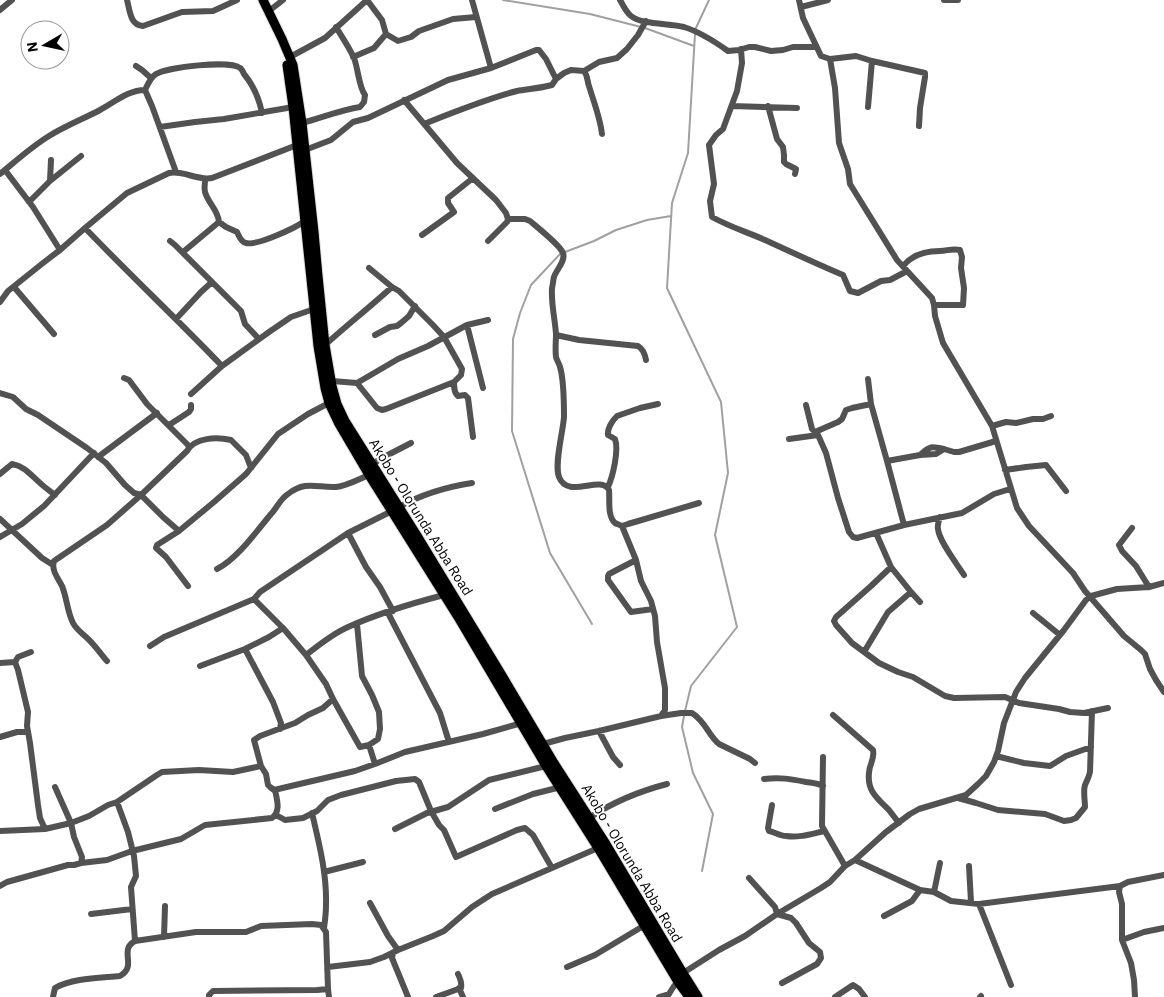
<svg xmlns="http://www.w3.org/2000/svg" width="1164" height="997" viewBox="0 0 1164 997" font-family="'IBM Plex Sans',sans-serif">
<style>
.lines{fill:none;stroke-linecap:round;stroke-linejoin:round}
.stream{stroke:#a0a0a0;stroke-width:2}
.major-casing{stroke:#dbdbdb;stroke-width:11}
.minor{stroke:#525252;stroke-width:6}
.major{stroke:#000;stroke-width:9}
.labels{text-anchor:middle;stroke-width:4;stroke-linejoin:round;paint-order:stroke}
.street-label{font-size:14px;fill:#000;stroke:#fff}
</style>
<rect width="100%" height="100%" fill="#fff"/>
<g class="lines">
<path class="stream" d="M503 0 590 14 641 27
M645 28 694 46
M695 30 709 0
M565 252 594 241 616 230 647 220 671 216
M561 253 531 285 520 313 513 339 512 431 550 553 592 624
M685 711 691 686 737 627 715 535 728 473 721 402 667 288 672 203 688 153 695 34
M684 716 682 727 693 773 713 814 702 871"/>
<defs>
<path id="major" d="M263 0 282 39 293 65 302 123 314 232 318 276 325 345 332 386 337 404 345 421 416 534 497 667 554 763 606 844 683 973 698 997
M287 65 293 107 318 346 325 388 329 403 339 424 369 475 458 617 546 766 598 848 678 982 689 997"/>
</defs>
<use href="#major" class="major-casing"/>
<path class="minor" d="M127 0C130 11 130 25 143 26L182 12 213 11 237 0
M367 0 382 20 386 34 398 41 411 37 419 31 453 19 476 17
M472 0 491 68
M620 0C623 5 626 12 631 16 642 25 670 23 684 27 700 32 714 41 728 51L739 50 749 47H755L771 51 783 50 793 47H816
M799 0 803 18 821 56 830 59 856 56 872 61 925 73V77L920 108 919 126
M944 0H958
M801 7 828 0
M0 10 12 0
M269 11 283 0
M741 49 742 63 737 91 723 129 716 135 709 145 714 184 710 201 712 217C730 227 747 232 765 240 791 252 817 264 843 275L850 291 858 293 881 281 890 280 907 271
M290 57 325 38 367 0
M353 57 374 48 386 34
M830 59 835 88 839 143 848 169 850 184 897 260 932 298 934 305 935 316 943 343 992 426 1017 508 1029 526 1073 573 1085 591 1124 636 1141 650 1145 654 1150 669 1156 680 1164 692
M136 66 142 70 151 78
M584 71C588 76 587 81 589 86 594 103 600 117 602 134
M404 100 457 163 496 200 506 213 508 219 507 222 488 241
M732 106 797 108
M768 106 777 139 783 147 784 155V162L786 164 796 169 795 174
M868 107 872 61
M302 123C322 118 340 110 360 107L364 102 365 95C359 88 358 68 354 58 349 47 342 37 336 27
M424 124C454 112 486 99 517 91 529 89 541 88 552 85L556 79 564 73 571 70 584 71 599 62 617 58 627 49 638 35 646 21
M160 127 195 122 224 119 293 107
M305 150 331 140 353 122 368 118 448 80 491 68 536 50H539L546 59 556 79
M5 170 33 207 60 250
M176 172 152 106 145 90C148 84 150 78 156 74 167 67 230 60 240 68 242 69 243 72 244 74 254 86 259 98 262 113
M0 174C16 161 31 147 49 136 65 126 83 119 100 110 115 102 128 90 145 90
M205 180C205 184 204 188 205 192 208 203 218 210 219 222L226 227 237 232C239 236 241 242 246 243 257 246 295 228 305 221
M50 181 81 156
M29 202 50 181 51 160
M508 219H525L530 221C538 228 560 245 563 253 566 261 556 270 554 277 553 280 553 285 552 288 551 304 555 319 556 334 556 341 555 349 556 357 557 361 559 363 560 367 564 380 564 403 564 417 563 432 554 464 559 477 568 500 601 474 609 490 610 499 607 516 615 523 617 524 620 525 622 526L636 560 641 581 651 601 655 616 657 642 665 688V710L661 716 599 731 565 738 543 744
M85 228C130 275 177 319 222 366
M422 235 454 212 448 203V198L473 178
M170 241 175 245 241 311 245 324 259 339
M183 252 219 222
M903 266C912 255 925 251 940 251 947 251 952 248 960 250L962 257 961 268 964 288 963 305H934
M369 268 392 287 399 291 433 325 444 337 462 369 461 375 454 382C454 387 454 393 458 396L465 395 468 398 473 437
M14 287 54 334
M0 302 8 291 43 263 60 250 85 228 127 193 169 173C184 170 197 181 212 178L297 145
M176 319 201 292 212 282
M467 325 483 388
M375 335 390 327 397 326 401 323 409 316 415 306
M556 335 579 340 638 346C643 349 645 354 646 360
M325 345C347 325 370 307 392 287
M124 378 129 380 147 404 188 445 189 448
M868 379 871 404 887 461
M332 381 357 383 398 359 428 346 467 325 488 320
M357 383 377 408 382 410 386 409 454 382
M0 393 13 397 26 409 38 415 87 448 106 463 125 485 134 493 141 495 163 517 179 531
M191 394 222 366 269 332 291 317 314 309
M806 405 812 429 818 435 826 453 838 498 849 532 853 537 857 538 904 525 962 513 994 494 1010 489
M169 425 189 412 191 409V405
M992 426 1006 422 1016 423 1033 419H1043L1051 416
M815 432 838 422 842 419 846 410 852 408 871 404
M789 439 818 435
M920 455C930 446 931 446 944 449
M98 457 157 413
M373 464 380 459 411 443
M1005 470 1026 467 1046 465 1066 491
M0 474 12 464C24 466 30 474 39 482 44 487 50 491 55 495
M608 487C613 476 619 450 615 439L608 435C607 429 612 421 617 416L640 408 658 404
M399 507C422 494 446 487 472 483
M940 517C939 520 937 525 938 529 939 541 957 564 964 575
M0 519 42 558 53 565
M904 525 887 461 920 455 936 454 944 449 954 452H959L996 441
M622 526 628 524 699 503
M1132 528 1119 545 1122 551 1136 566 1149 587
M348 533 366 567 380 587 393 611
M876 533 891 567 911 592
M0 537 22 524 44 506 94 453
M636 560 609 574 608 576V580L631 612 653 609
M891 567 871 586 836 617 834 621 836 625 852 643 879 663 898 672 913 677 945 696 954 698 1005 697 1019 703 1059 709 1070 712 1084 713 1108 708
M217 569C237 559 256 532 271 514 277 508 280 499 288 494 306 480 317 488 336 487 347 486 359 479 369 475
M188 586 166 557 156 548 157 545 179 531 214 502 246 474 278 434 308 414 329 403
M254 599 283 628 306 655 326 684 333 699 360 747 369 745 378 739 380 729 379 712 372 695 362 676 357 624
M388 613 440 713 449 742
M1033 613 1060 635
M150 646 164 637 254 599 260 592 348 533 392 511
M245 649 273 702 281 723 280 729
M31 652 18 657 15 662 18 670 28 712 27 726 30 743 38 805 40 818 45 829 71 823 89 816 108 805 117 802 157 775 162 772 199 770 233 772 261 766
M864 652 888 612 911 592 920 602
M306 655C319 645 332 634 348 627 377 614 413 603 444 595
M107 661C100 653 94 644 86 637 82 633 76 629 73 623 67 611 67 598 62 586 58 578 51 570 54 561L107 525 141 495 187 451C195 437 217 437 231 440L246 455 251 468
M0 663 15 662
M200 666 245 649 269 637 283 628
M333 699 323 708 308 715 295 723 260 736 254 740 261 766 266 774 268 785 270 787 274 790 355 771 375 764 405 752 483 734 522 723
M833 715 873 750C875 760 869 764 869 773 867 791 877 798 889 810 892 814 895 818 899 823
M661 716 681 713H692C706 722 708 735 719 744L750 759 755 763
M599 731 613 757 620 765
M0 737 17 732H28
M369 745 375 764
M996 756 1024 763 1050 766 1066 756 1091 747
M823 757 822 826 845 866
M764 779C780 777 791 779 806 782 812 783 817 783 823 786
M55 787 71 823 74 837 82 857 81 863
M958 798 976 803 998 810 1045 814 1064 821 1071 820 1076 818 1085 807C1085 801 1083 791 1085 785 1087 780 1089 777 1090 772L1092 711
M117 802 128 832 134 856 136 876 131 887 135 941
M772 805 768 828 769 831C775 832 780 836 786 836 799 838 811 834 824 831
M495 809 533 794 561 787
M312 813C319 843 327 874 326 905 326 913 325 921 324 928
M276 815 285 820 303 818 317 811 328 800 341 795 396 781 415 779 419 782 431 811 439 825 444 830 456 857 517 830 525 828 533 835 552 868
M589 818C613 802 640 791 667 784
M395 829 427 813 448 807 489 780 546 766
M0 831 45 829
M855 860 920 890 934 892 951 901 979 904 1120 886 1128 882 1164 875
M969 866 971 902
M324 872 363 862
M749 878 775 907 777 914 791 918 796 923 809 943 820 952 821 958 817 964 782 983
M0 886 7 882 68 865H74L81 863 107 860 132 851 181 839 205 825 272 818C281 811 277 800 275 790
M1120 886 1119 892 1122 904V940L1131 963 1134 980 1135 997
M934 892 940 863
M370 903 388 936 398 950
M979 904 1011 985
M91 914 132 909
M884 916 912 901 920 890
M164 937 165 906
M1122 940 1144 932 1164 928
M393 953 392 958 408 997
M328 967 370 962 384 957 398 950 433 936 444 931 472 907 492 894 598 848
M567 967 595 955 645 925
M683 973 719 950 745 936 777 914 821 888 830 882 845 866 855 860 886 832 910 814 919 809 966 795 978 784 986 776 994 762 998 751 1004 723 1016 692 1025 678 1064 630 1086 600 1091 596 1117 589 1149 587 1164 583
M459 988 463 997
M53 997 55 988C72 978 100 978 120 976 138 966 118 950 135 941L196 932H246L261 926 312 924 321 925 326 932 328 989 329 997
M209 997V995L213 991 317 990 328 989
M436 997 461 988C462 983 460 978 458 974
M659 997 669 994
M667 997 674 986 678 982
M835 997 853 985 859 989 865 997
M980 997 981 996"/>
<use href="#major" class="major"/>
</g>
<g class="labels">
<g class="street-label">
<text transform="translate(421 517) rotate(58)" y="5">Akobo - Olorunda Abba Road</text>
<text transform="translate(632 863) rotate(59)" y="5">Akobo - Olorunda Abba Road</text>
</g>
</g>
<g transform="translate(45 45) rotate(261)"><circle r="24" fill="#ffffff" stroke="#999999"/>
<path d="M0-4L9 19L0 12L-9 19Z" fill="#000000"/>
<text y="-8" font-size="14" font-weight="bold" text-anchor="middle" fill="#000000">N</text>
</g>
</svg>
